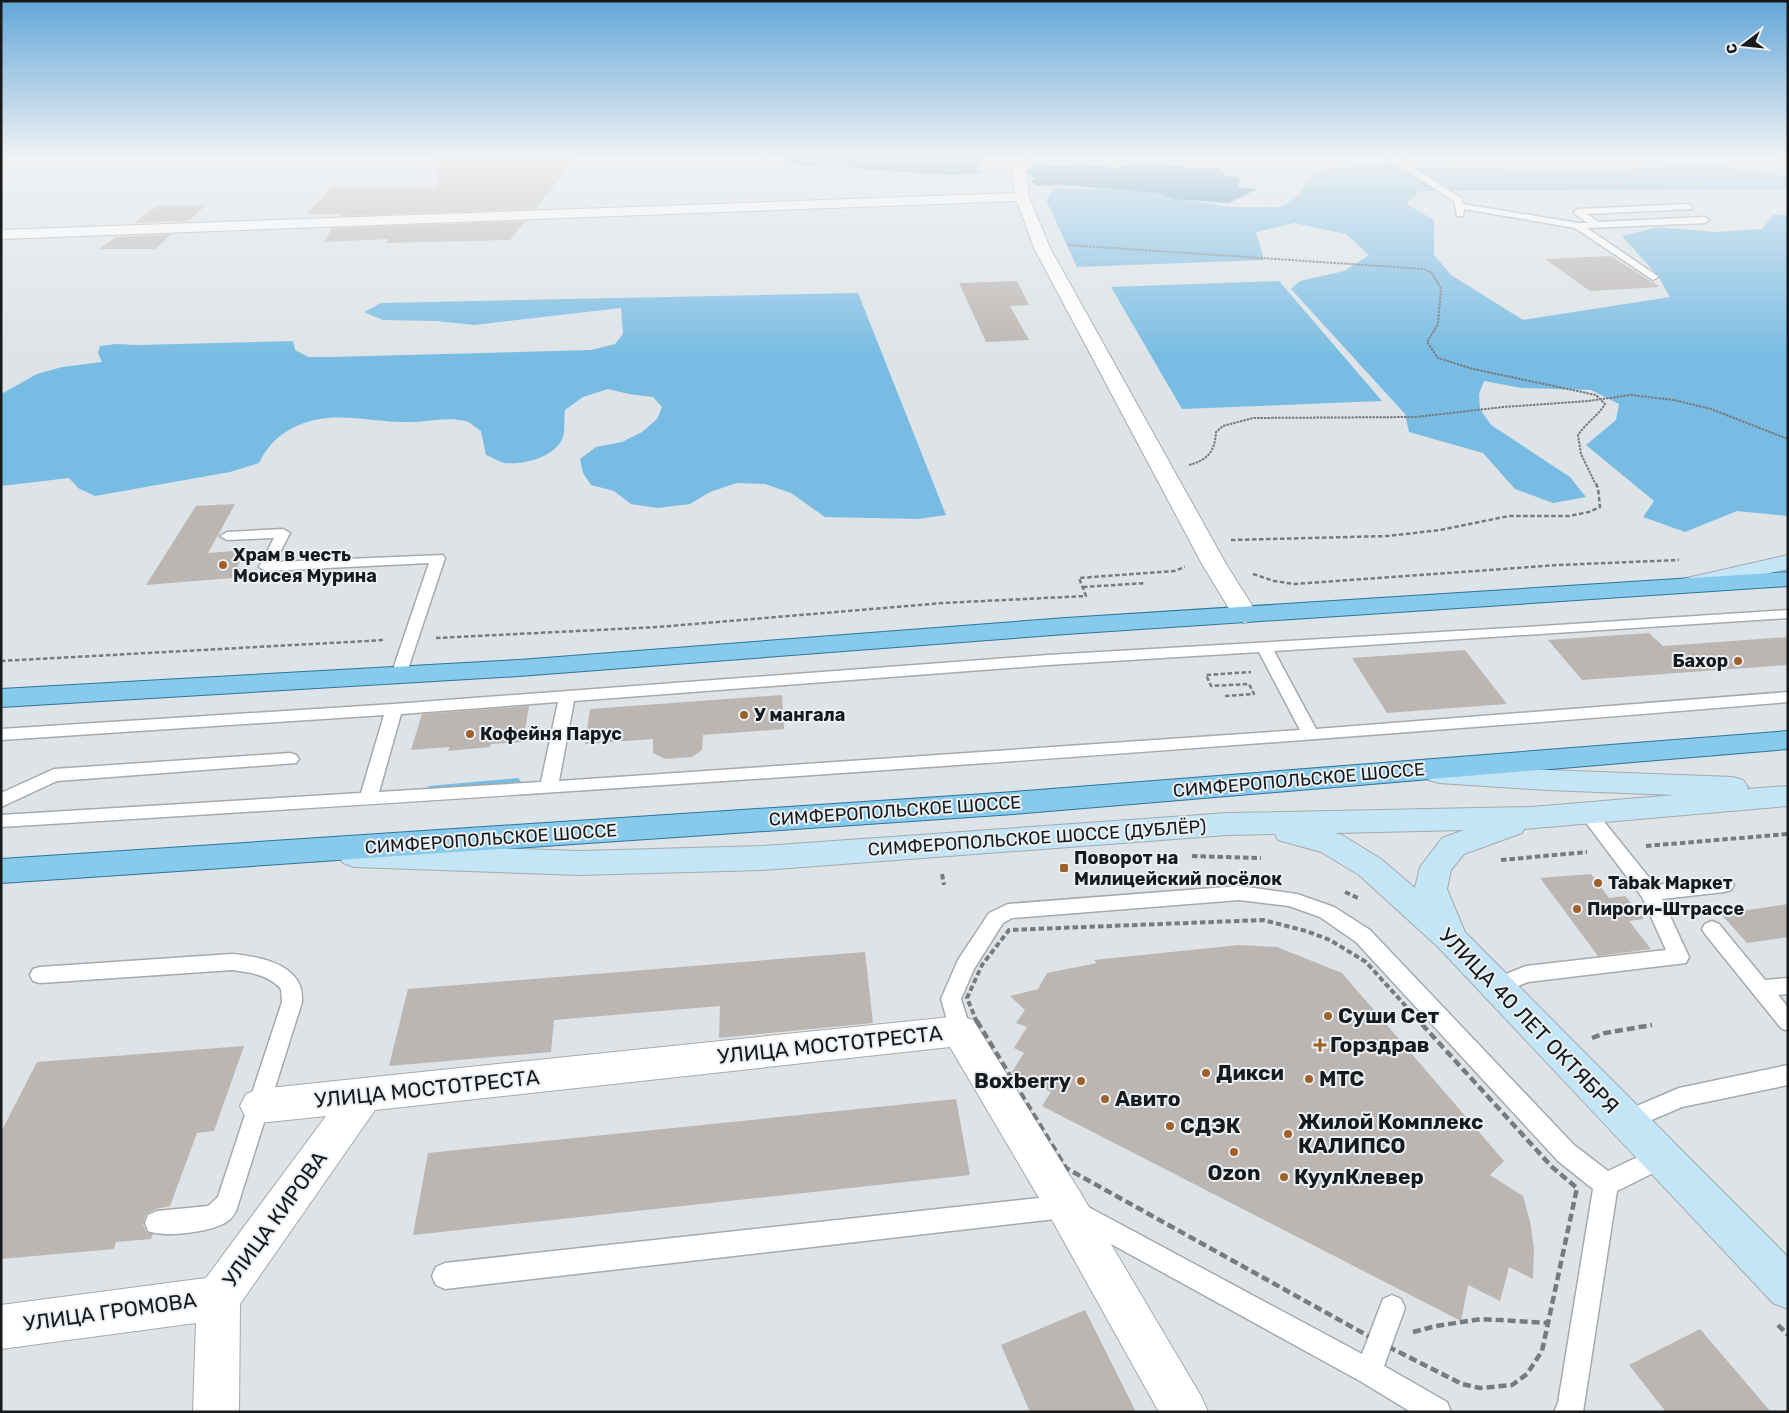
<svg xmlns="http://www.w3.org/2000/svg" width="1789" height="1413" viewBox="0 0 1789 1413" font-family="Rubik,sans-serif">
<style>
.green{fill:#79bce3}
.water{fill:#3c91bf}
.building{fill:#bbb6b2}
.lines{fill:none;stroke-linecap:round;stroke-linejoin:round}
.service-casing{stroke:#a4aaad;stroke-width:3}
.minor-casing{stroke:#a4aaad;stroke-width:2}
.secondary-casing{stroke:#a4aaad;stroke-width:2}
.primary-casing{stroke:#2c759b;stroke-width:2}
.path-far3{stroke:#777b7d;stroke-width:2;stroke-dasharray:2.5 1;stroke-linecap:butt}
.path-far2{stroke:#777b7d;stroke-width:2.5;stroke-dasharray:4.5 2.5;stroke-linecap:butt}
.path-far1{stroke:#777b7d;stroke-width:4;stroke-dasharray:5.5 3;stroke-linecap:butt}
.path{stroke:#777b7d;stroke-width:4.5;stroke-dasharray:8 4;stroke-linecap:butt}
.service{fill:#fff;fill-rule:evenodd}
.minor{fill:#fff;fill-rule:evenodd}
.secondary{fill:#c3e5f6;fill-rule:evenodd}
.primary{fill:#87caec;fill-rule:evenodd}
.poi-dot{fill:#a06129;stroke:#eaf0f4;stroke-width:2}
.labels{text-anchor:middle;stroke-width:4;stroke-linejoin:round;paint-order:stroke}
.poi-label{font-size:18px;font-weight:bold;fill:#17191b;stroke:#eaf0f4;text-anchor:start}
.street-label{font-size:18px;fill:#17191b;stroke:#eaf0f4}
.near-poi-label{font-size:21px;font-weight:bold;fill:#17191b;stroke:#eaf0f4;text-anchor:start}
.near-street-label{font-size:21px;fill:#17191b;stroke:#eaf0f4}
</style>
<rect width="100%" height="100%" fill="#dde3e6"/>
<path class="green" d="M1370 166 1614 170 1643 167 1722 166 1788 177V189L1420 191 1406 204 1434 220V255L1451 275 1523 320 1670 297 1658 276 1622 236 1658 227 1715 232 1762 229 1773 215H1788V516L1737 511 1685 532 1643 517 1654 501 1586 445 1616 420 1619 404 1591 390 1522 388 1484 381 1479 394 1480 409 1491 425 1570 477 1586 497 1553 503 1515 489 1483 453 1409 432 1405 414 1291 289 1300 281 1344 271 1369 255 1346 234 1294 223 1256 232 1264 260 1077 267 1046 200 1054 188 1169 191 1185 200 1231 207H1281L1301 194 1306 180 1327 168Z
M1279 281 1382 401 1182 409 1111 287Z
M858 293 946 515 918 519 825 517 791 493 765 484 737 483 710 492 690 504 658 508 631 504 614 491 591 485 583 473 580 459 596 447 622 442 642 432 657 419 662 407 653 397 629 394 608 389 583 397 565 410C564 417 565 432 563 437 556 457 524 465 505 463 499 462 492 457 486 455L481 431C476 428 470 422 465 421 448 417 432 421 415 422 379 424 339 410 304 423 283 430 268 444 259 463L230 472 95 496 78 488 69 478 1 486V394L37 374 62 367 102 362 98 353 100 346 116 344 138 345 293 341 295 350 308 357H332L591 350 615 344 623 334 621 308 474 325 436 321 383 320 364 312 381 303Z
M518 778 521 781 518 783 426 790 429 786Z"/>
<path class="water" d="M783 158H983V159L976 167 981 173 951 175 872 170 834 165 803 166 786 162Z
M1142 162C1164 164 1198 171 1219 168L1226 176 1240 177 1238 187 1257 189 1229 203 1174 199 1158 193 1062 185 1037 186 1029 180 1037 179 1026 173 1029 168 1037 167 1029 164 1065 166 1080 164 1116 168Z"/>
<path class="building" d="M438 158H577L535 209 340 216 341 214H307L332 187 438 188Z
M207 205 188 221 134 223 157 206Z
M525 221 510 240 386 243 389 239 324 242 332 228Z
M172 234 155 249H99L116 237Z
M1611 256 1660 287 1590 291 1545 259Z
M1017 281 1029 305 1010 306 1029 340 986 342 959 283Z
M235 504 208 553 245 550 232 578 146 585 196 506Z
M1649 633 1663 646 1788 637V665L1582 680 1548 640Z
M1465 650 1507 704 1387 713 1352 658Z
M782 695 784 729 703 735 702 750 692 757 665 759 653 753V739L585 744 590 709Z
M529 706 523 742 491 744 490 747 448 751 450 747 411 750 422 714Z
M1591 874 1609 898 1625 896 1644 919 1629 921 1651 949 1598 956 1540 878Z
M1788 904V937L1747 943 1721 914Z
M1239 945 1277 947 1342 973 1504 1161 1490 1175 1523 1196 1530 1221 1534 1248 1533 1279 1509 1267 1500 1301 1468 1285 1461 1321 1042 1106 1051 1092 1012 1072 1024 1053 1014 1048 1027 1027 1016 1023 1025 1010 1010 996 1038 989 1047 973 1097 963 1094 960Z
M865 952 873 1023 719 1038 720 1006 554 1020 551 1052 389 1066 408 989Z
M244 1046 214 1131 197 1133 170 1206 156 1209 146 1214 143 1224 146 1232 153 1234 151 1239 116 1242 114 1249 1 1259V1132L37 1062Z
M956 1099 970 1175 413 1235 428 1153Z
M1085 1310 1136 1412H1030L1001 1345Z
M1700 1329 1771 1412H1666L1629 1365Z"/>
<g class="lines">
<defs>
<path id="service" d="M1388 158H1398L1461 198 1463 204 1578 223H1588L1575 214 1574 212 1578 209 1688 204 1692 207 1691 209 1587 214 1599 222 1705 217 1709 220 1705 223 1587 228 1656 275 1658 277 1653 280 1575 228 1464 209 1463 216H1457L1454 201Z
M283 529 290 533 275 562 443 555 445 558 405 678H393L391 675 429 563 266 571 259 567 274 538 227 540 220 536 227 532Z
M1788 610V618L1274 651 1316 729 1788 692V702C1193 751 597 791 1 827V815L361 793 384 715 1 740V729L394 704 1048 655 1527 627ZM1259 652 1300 730 559 781 574 701 1048 665ZM558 702 541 782 379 792 401 714Z
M290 753 296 755 299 759 296 763 57 781 1 807V793L54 769Z
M1587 806 1593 808 1655 885 1724 878 1731 880 1734 885 1731 890 1724 892 1662 899 1689 957 1686 963 1528 982 1498 994 1491 992 1488 986 1491 980 1526 966 1666 950 1642 897 1578 812 1581 808Z
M1239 886 1297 894 1334 907 1370 930 1574 1145 1608 1171 1661 1146 1669 1149 1673 1157 1669 1165 1617 1191 1583 1412H1554L1558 1403 1593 1189 1558 1161 1356 942 1320 917 1289 906 1239 900 1012 918 1003 923 974 969 961 999 971 1031 968 1037 960 1040 952 1037 941 999 958 960 989 913 1008 904Z
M1712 921 1719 924 1765 980 1788 978V994L1778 995 1788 1007V1031L1781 1028 1705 934 1702 929 1705 924Z
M232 954C255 956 291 962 300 986 302 991 302 997 302 1002L236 1211C234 1214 232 1218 229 1220 216 1232 164 1238 148 1231L145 1223 148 1215 157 1211 208 1206 218 1197 282 1002 281 989C269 975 249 972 232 970L40 983 33 981 30 975 33 969 40 967Z
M1788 1065V1085L1682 1107 1626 1131 1618 1128 1615 1121 1618 1114 1679 1088Z
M1066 1195 1362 1354 1383 1299 1392 1295 1401 1299 1405 1308 1384 1366 1447 1402 1451 1412H1411L1360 1381 1064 1218 445 1289 436 1285 432 1276 436 1267 445 1263Z"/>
<path id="minor" d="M1011 158H1024L1029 197 1050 248 1226 564 1258 615 1254 620 1245 623 1236 620 1202 564 1034 248 1017 201 1 239V230L1015 193Z
M960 1016 973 1020 1080 1192 1201 1396 1208 1412H1159L1052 1220 950 1047 375 1110 240 1304 239 1412H193L196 1323 1 1349V1305L206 1278 326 1116 259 1123 246 1118 240 1106 246 1094 259 1089Z"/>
<path id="secondary" d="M1788 555V569L1687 592 1678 590 1675 585 1678 580Z
M1439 763 1547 770 1733 777 1743 780 1748 787 1747 789 1788 786V806L1524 829 1522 833 1464 854 1451 870 1447 889 1465 932 1788 1257V1309L1773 1303 1438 947 1359 875 1321 852 1278 840 1275 834 1228 835 763 870 580 875 354 867 343 863 338 855 343 847 354 843 580 851 763 846 1228 813 1531 807 1675 795 1547 790 1439 783 1429 780 1424 773 1429 766ZM1464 830 1442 838 1420 867 1415 888 1381 859 1342 835 1335 833Z"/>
<path id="primary" d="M1788 572V586L1066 634 519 676 1 707V689L519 660 1066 618Z
M1788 731V749L1014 814 1 883V859L1014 792Z"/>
</defs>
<use href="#service" class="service-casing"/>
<use href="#minor" class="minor-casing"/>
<use href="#secondary" class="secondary-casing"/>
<use href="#primary" class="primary-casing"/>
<path class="path-far3" d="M1068 245 1424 269 1432 273 1441 288 1438 324 1427 342 1438 358 1473 369 1596 395 1605 404C1598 416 1586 423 1578 435L1581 454 1595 483
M1189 465C1208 460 1215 451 1216 432L1223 426 1253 418 1416 417 1503 407 1588 401 1631 395 1674 400 1711 409 1788 439"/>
<path class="path-far2" d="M1231 540 1388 536 1440 530 1509 516H1569L1589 512 1600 507 1598 488 1595 482
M1253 574 1274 581 1294 584 1558 565 1679 560
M1083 587 1146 583
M436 638 658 627 943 603 1086 596 1079 578 1174 571 1185 567
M1 661 385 640
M1225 696 1254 694 1249 684 1211 686 1206 675 1251 672"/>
<path class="path-far1" d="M1646 846 1788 834
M1192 856 1261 858
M1501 860 1587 852
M942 874 944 885
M1345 892 1358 898
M977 1022 967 998 982 965 1009 930 1263 920 1306 931 1330 940 1366 962 1420 1022"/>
<path class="path" d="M977 1021 1066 1168 1379 1342 1462 1384 1480 1388 1512 1385 1527 1374 1542 1351 1577 1188 1552 1167 1419 1021
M1592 1038 1605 1033 1652 1025
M1778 1325 1788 1335
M1413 1332 1436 1326 1481 1319 1548 1323"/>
<use href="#service" class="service"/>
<use href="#minor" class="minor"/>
<use href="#secondary" class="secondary"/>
<use href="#primary" class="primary"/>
</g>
<linearGradient id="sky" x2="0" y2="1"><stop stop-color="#63a6d8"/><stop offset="0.44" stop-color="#f0f2f4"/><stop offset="1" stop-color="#f0f2f4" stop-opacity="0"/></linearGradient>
<rect width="1789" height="356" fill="url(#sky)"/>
<g class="poi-dot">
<circle cx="223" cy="565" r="5"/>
<circle cx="1738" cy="661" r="5"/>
<circle cx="744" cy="715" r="5"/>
<circle cx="470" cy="734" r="5"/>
<rect x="1059" y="863" width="10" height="10" rx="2.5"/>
<circle cx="1598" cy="883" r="5"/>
<circle cx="1577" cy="909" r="5"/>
<circle cx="1328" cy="1016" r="5"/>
<path d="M1317.5 1037.5h5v5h5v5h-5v5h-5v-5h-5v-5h5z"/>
<circle cx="1206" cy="1073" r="5"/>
<circle cx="1309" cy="1079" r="5"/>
<circle cx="1081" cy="1081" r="5"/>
<circle cx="1105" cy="1099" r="5"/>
<circle cx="1170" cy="1126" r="5"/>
<circle cx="1288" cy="1134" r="5"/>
<circle cx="1234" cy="1152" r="5"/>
<circle cx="1284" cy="1177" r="5"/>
</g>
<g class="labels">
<g class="poi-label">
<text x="233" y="561">Храм в честь<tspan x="233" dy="21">Моисея Мурина</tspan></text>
<text x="1728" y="667" text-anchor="end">Бахор</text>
<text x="754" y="721">У мангала</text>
<text x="480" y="740">Кофейня Парус</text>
<text x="1074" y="864">Поворот на<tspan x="1074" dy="21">Милицейский посёлок</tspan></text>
<text x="1608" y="889">Tabak Маркет</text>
<text x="1587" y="915">Пироги-Штрассе</text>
</g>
<g class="street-label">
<text transform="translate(1299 780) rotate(-5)" y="6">СИМФЕРОПОЛЬСКОЕ ШОССЕ</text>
<text transform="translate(895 811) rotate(-4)" y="6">СИМФЕРОПОЛЬСКОЕ ШОССЕ</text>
<text transform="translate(1037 838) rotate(-4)" y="6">СИМФЕРОПОЛЬСКОЕ ШОССЕ (ДУБЛЁР)</text>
<text transform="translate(491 839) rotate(-4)" y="6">СИМФЕРОПОЛЬСКОЕ ШОССЕ</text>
</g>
<g class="near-poi-label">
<text x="1338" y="1023">Суши Сет</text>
<text x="1330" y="1052">Горздрав</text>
<text x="1216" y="1080">Дикси</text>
<text x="1319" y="1086">МТС</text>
<text x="1071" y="1088" text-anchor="end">Boxberry</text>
<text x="1115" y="1106">Авито</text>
<text x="1298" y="1129">Жилой Комплекс<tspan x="1298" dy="24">КАЛИПСО</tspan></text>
<text x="1180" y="1133">СДЭК</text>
<text x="1234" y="1180" text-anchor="middle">Ozon</text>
<text x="1294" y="1184">КуулКлевер</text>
</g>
<g class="near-street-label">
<text transform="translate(1529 1021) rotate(46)" y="7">УЛИЦА 40 ЛЕТ ОКТЯБРЯ</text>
<text transform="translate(830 1045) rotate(-6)" y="7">УЛИЦА МОСТОТРЕСТА</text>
<text transform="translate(427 1089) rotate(-6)" y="7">УЛИЦА МОСТОТРЕСТА</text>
<text transform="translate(275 1219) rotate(-54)" y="7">УЛИЦА КИРОВА</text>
<text transform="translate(110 1312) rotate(-8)" y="7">УЛИЦА ГРОМОВА</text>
</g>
</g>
<rect width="1789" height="1413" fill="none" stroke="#17191b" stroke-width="5"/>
<g transform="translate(1744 45) rotate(254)" stroke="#eaf0f4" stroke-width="4" paint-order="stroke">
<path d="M0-4L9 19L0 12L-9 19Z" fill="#17191b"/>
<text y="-8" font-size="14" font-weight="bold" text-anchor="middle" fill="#17191b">С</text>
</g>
</svg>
